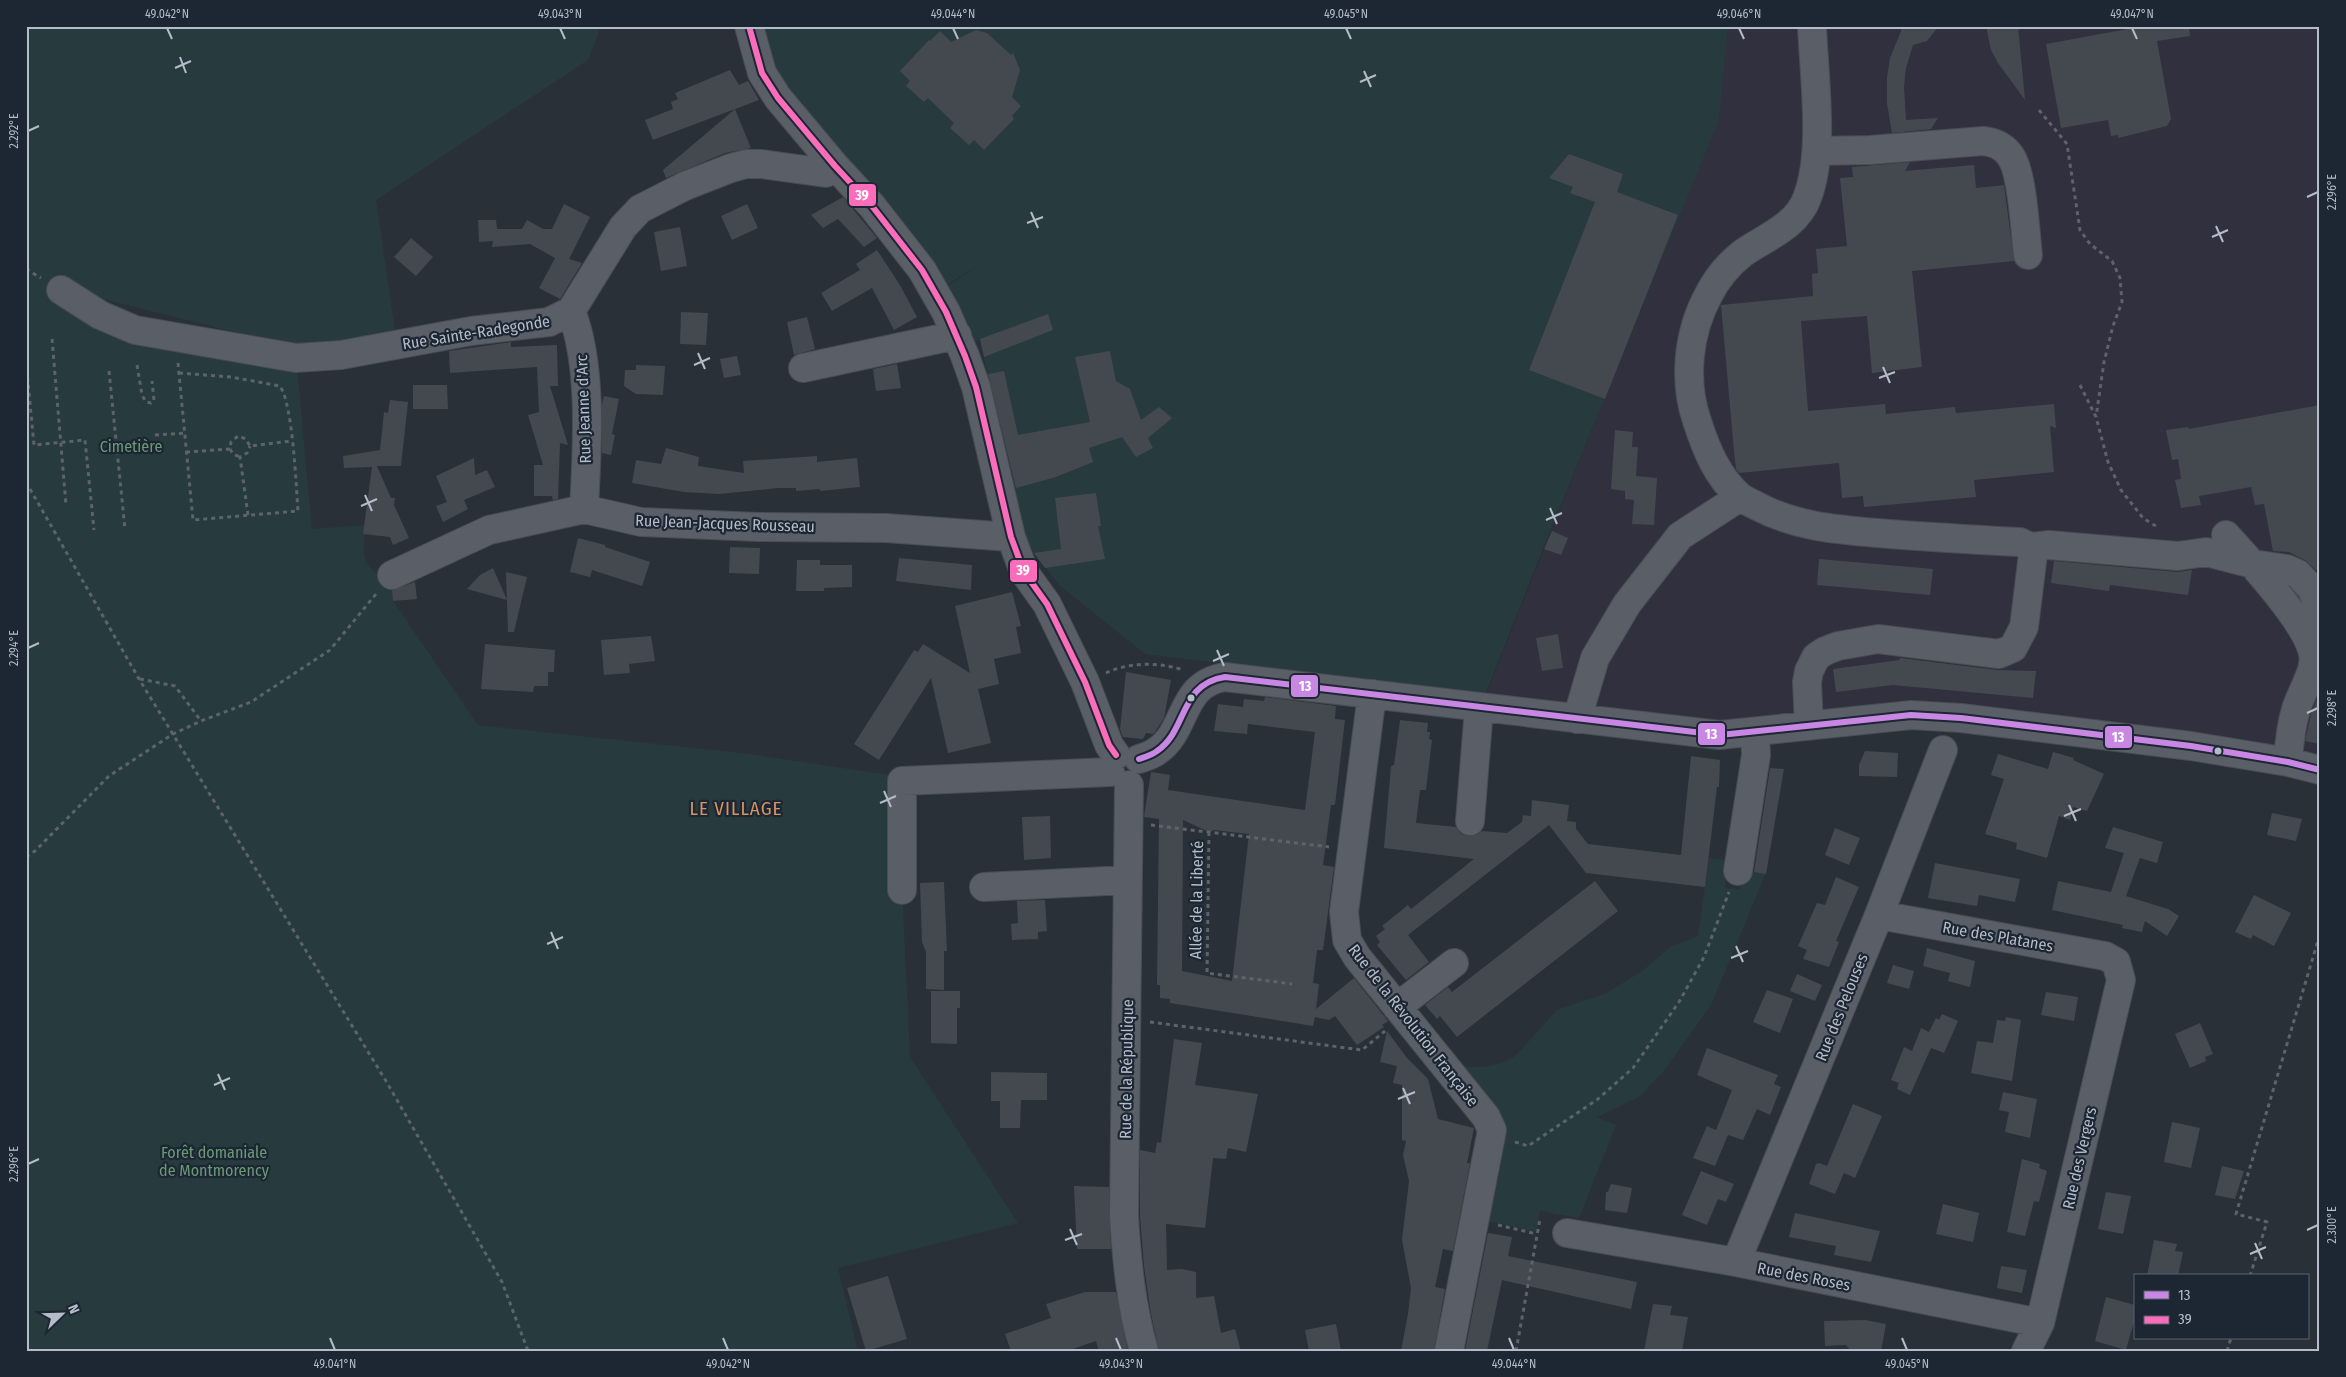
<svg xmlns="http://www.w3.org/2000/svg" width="2346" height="1377" viewBox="0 0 2346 1377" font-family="'Fira Sans Condensed',sans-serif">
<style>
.medical{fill:#31303e}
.green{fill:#273a3e}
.building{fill:#444950;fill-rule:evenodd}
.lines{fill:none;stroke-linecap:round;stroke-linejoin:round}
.minor-casing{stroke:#484c53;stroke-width:30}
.path{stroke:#5d636a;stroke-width:3;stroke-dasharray:4 4;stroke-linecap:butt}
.minor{stroke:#5a5e66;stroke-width:28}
.bus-1-casing{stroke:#1d2633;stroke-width:10}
.bus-2-casing{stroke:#1d2633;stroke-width:10}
.bus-1{stroke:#c787e3;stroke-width:6}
.bus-2{stroke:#fb6dba;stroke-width:6}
.ticks{fill:none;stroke:#b4bcc9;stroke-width:2}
.bus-dot{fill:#b4bcc9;stroke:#1d2633;stroke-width:2}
.labels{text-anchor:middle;stroke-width:4.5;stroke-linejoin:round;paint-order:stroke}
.street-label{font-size:16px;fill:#b4bcc9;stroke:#1d2633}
.park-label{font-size:16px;fill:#6b9a76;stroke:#1d2633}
.quarter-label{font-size:19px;letter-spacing:1px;fill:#d59563;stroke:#1d2633}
.line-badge{stroke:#1d2633;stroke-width:2}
.badge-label{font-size:14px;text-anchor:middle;font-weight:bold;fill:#fff}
.neatline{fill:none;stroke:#b4bcc9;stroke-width:2}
.ticks-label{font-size:12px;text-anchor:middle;fill:#b4bcc9}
</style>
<rect width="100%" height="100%" fill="#2a3038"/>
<path class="medical" d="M1726 26H2320V759L2240 742 2055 715 1904 700 1725 723 1486 695 1717 118Z"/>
<path class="green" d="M26 26H601L588 60 376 200 397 344 295 347 63 289 71 306 125 342 163 349 297 367 312 529 365 525C363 558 359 565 392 583L393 601 478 725 742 753 897 776 910 1057 1018 1223 838 1268 858 1351H26Z
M749 26H1728L1719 120 1540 556 1485 695 1145 654 1059 585 1034 553 1022 531 980 340 973 342 945 288 981 263 936 292 835 166Z
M1709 858 1726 860 1725 888 1740 889 1743 871 1766 873 1711 1005 1664 1071 1639 1097 1597 1117 1616 1125 1579 1218 1540 1211 1536 1232 1489 1221 1502 1142 1462 1066C1481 1069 1498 1066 1515 1056L1557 1010 1605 994 1642 971 1670 947 1698 936Z"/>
<path class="building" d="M1903 26H1939L1927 41 1913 45 1906 68 1904 87 1906 120 1938 118 1931 129 1892 133 1887 103V78L1890 58Z
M1986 26H2018L2025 100 1998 63 1991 50Z
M2144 26H2189L2190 36 2157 41 2171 119 2167 126 2118 138V135L2111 136 2108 120 2061 128 2046 44Z
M976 30 987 33 1011 55 1013 53 1020 70 1012 97 1021 106 1012 116 1014 119 984 150 974 140 969 145 950 128 954 123 928 98 924 102 906 86 910 81 900 71 929 40 930 41 940 31 951 42Z
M730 70 739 85 748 81 759 100 735 109 751 148 725 153 666 178 663 170 735 109 653 140 645 120 673 109 671 102 678 99 675 93Z
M1569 154 1623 174 1617 192 1678 215 1605 399 1529 370 1595 202 1570 193 1573 187 1549 178Z
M1910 162 1905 171 1974 165 1976 188 2004 185 2014 261 1912 271 1922 367 1872 373 1867 316 1801 321 1808 411 1885 404 1886 414 1955 407 1956 413 2054 404 2056 428 2050 426 2054 472 1974 480 1976 497 1864 507 1863 496 1842 498 1839 463 1739 473 1736 469 1734 451 1721 305 1813 296 1812 274 1818 273 1816 249 1847 246 1840 178 1853 177 1852 167Z
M843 197 877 238 864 247 838 219 823 228 811 215Z
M564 204 590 217 569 259 582 263 560 299 539 288 555 258 530 244 492 247 493 241 479 242 478 220H496L497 229H522L527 220 543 229H552Z
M747 204 758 228 732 240 721 216Z
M680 227 687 266 661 271 654 232Z
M411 238 433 257 416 276 394 257Z
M877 250 900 285 917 317 894 330 872 288 832 311 821 293 860 270 856 264Z
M681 312 708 313 706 345 680 344Z
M1048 314 1053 330 984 357 980 339Z
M807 317 815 349 794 355 787 322Z
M511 342V347L557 345 558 386H550L568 445 560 443 558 499 553 500 552 496H534V465H543L528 415 539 412 537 367 450 373 449 351Z
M1110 351 1116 381 1130 389 1141 420 1159 407 1172 418 1148 438 1153 448 1136 457 1122 437 1089 448 1093 462 1056 477 1016 488 988 374 1004 371 1018 435 1090 422 1075 357Z
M737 356 741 375 724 378 720 359Z
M897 364 901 388 876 391 873 369Z
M636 365 665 366 663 395 636 394 624 386 625 370H636Z
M413 385H447L448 409H413Z
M604 396 619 399 612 434 615 435 611 455 602 453V405Z
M390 400 408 402 401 466H377L391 498H395L394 505 409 538 393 545 390 537 363 534 372 467 344 468 343 456 380 450 384 412 388 413Z
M2320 405V570H2316L2305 560 2289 552 2273 551 2264 504 2255 505 2251 487 2199 496 2201 505 2181 508 2175 480 2181 479 2178 459 2172 460 2166 430 2188 427 2189 429Z
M1615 430 1633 432 1632 447H1638L1636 476 1657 478 1654 525 1632 524 1634 500 1625 499V491L1611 489Z
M666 448 699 457 698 466 744 473 743 461 817 456V462L857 458 860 487 820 491V489L796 491V488H778L719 494 684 492 632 483 636 460 661 464Z
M474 458 475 475 487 470 495 487 464 500 468 509 443 522 436 506 447 502 436 476Z
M1096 493 1101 526H1098L1105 559 1045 568 1034 553 1061 549 1055 498Z
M1552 531 1568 538 1561 555 1544 549Z
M578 538 605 545V547L650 562 642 586 592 570 590 577 570 572Z
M730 547 760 548 759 574 729 573Z
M899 558 972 565 971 590 896 581Z
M1819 559 1933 569 1930 595 1817 585Z
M797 560H820V565H852V587L824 588V591H796Z
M2054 561 2177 572 2192 570 2188 595 2110 585 2109 591 2051 583Z
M493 568 507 600 467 589 480 575Z
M506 572 527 577 514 632H508Z
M415 582 417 599 393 601 392 590Z
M1012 592 1021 626 1016 627 1021 653 994 659 999 684 978 689 991 743 948 753 931 678 879 760 854 744 914 650 918 652 923 644 970 673 955 606Z
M1558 634 1563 668 1542 671 1536 638Z
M651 636 655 661 629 664 630 673 604 675 601 640Z
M485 644 555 650 554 672H548V686H534L533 692 481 689Z
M1900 658 1997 670 2036 671 2033 698 1893 685 1836 692 1833 669 1900 660Z
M1126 672 1171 680 1164 718 1155 732 1153 734 1146 733 1143 739 1123 737 1120 729Z
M2320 692V744L2305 741 2311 714Z
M1265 697 1336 706 1335 719 1345 720 1335 805H1331L1323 865 1334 867 1323 950H1317L1313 983 1319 984 1316 1009 1354 978 1388 1021 1382 1025 1384 1027 1357 1045 1335 1016 1329 1020 1315 1017 1313 1026 1177 1004 1170 1003V999L1160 998V985H1157L1159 819 1144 817 1151 772 1170 775 1168 790 1305 810 1315 732 1248 724 1247 734 1214 731 1218 704 1243 707 1244 699 1264 701ZM1183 820 1209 832 1214 830 1249 834 1232 981 1182 971Z
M1400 720 1428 723 1427 732H1430L1429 739 1432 740 1426 790H1420L1416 823 1456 827 1461 834 1468 836 1476 835 1482 831 1507 833 1522 822 1523 815 1531 816 1532 800 1569 805 1567 821 1576 822V829L1588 844 1681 855 1691 756 1720 760 1719 787H1717L1705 887 1586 873 1549 825 1408 935 1429 962 1406 980 1377 945 1380 942 1376 936 1385 929 1382 926 1408 905 1411 909 1474 859 1384 848 1391 766 1394 765Z
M1865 751 1898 753 1897 777 1859 776V765Z
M2053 752 2074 758 2073 760 2104 774 2087 811 2073 807 2070 820 2059 816 2047 858 2016 849 2017 843 1985 834 2004 779 1991 775 1998 754 2048 769Z
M1770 768 1784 769 1766 874 1754 872Z
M2272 813 2302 819 2296 841 2267 835Z
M1050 816 1051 858 1024 860 1022 817Z
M2113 827 2163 842 2157 863 2140 858 2126 896 2168 909 2179 916 2167 936 2145 921 2142 932 2122 928 2123 925 2052 910 2058 881 2111 892 2124 853 2105 848Z
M1835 828 1860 838 1849 865 1825 855Z
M1935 863 2020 879 2015 902 1979 895 1977 906 1928 898Z
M1836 877 1859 887 1836 941 1839 942 1829 967 1803 959 1807 950 1798 946 1817 903 1825 905Z
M1595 881 1618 911 1457 1037 1440 1016 1437 1019 1425 1005 1448 987 1452 992Z
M944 882 947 951H944V990L926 989V952L922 942 920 883Z
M2254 895 2291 913 2274 946 2253 935 2251 939 2235 932Z
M1045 900 1047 931 1038 932V939L1012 940 1011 924 1018 923 1017 901Z
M1927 948 1975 961 1970 987 1948 981 1950 973 1923 966Z
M1893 965 1914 971 1909 989 1887 983Z
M1797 974 1822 985 1815 1001 1790 991Z
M1767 990 1793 999 1780 1033 1753 1022Z
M931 991H960V1008H957V1044L931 1043Z
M2046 992 2078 997 2074 1021 2041 1015Z
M1942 1014 1958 1021 1944 1053 1931 1048 1910 1095 1897 1089 1899 1083 1891 1080 1904 1047 1912 1051 1921 1028 1929 1032 1936 1018 1939 1020Z
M2006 1017 2021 1020 2012 1081 1971 1073 1977 1041 1993 1043 1997 1020 2005 1021Z
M2200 1023 2213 1054 2205 1057 2206 1061 2190 1068 2175 1034Z
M1387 1031 1407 1058 1428 1079 1438 1119 1474 1128 1467 1163H1470L1453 1251 1443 1249 1435 1287 1445 1289 1434 1351H1401L1408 1314 1411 1288 1402 1240 1409 1181 1403 1155 1406 1141 1402 1140V1085L1393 1083 1397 1066 1380 1062Z
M1174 1039 1202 1043 1195 1085 1258 1094 1246 1152 1228 1148 1226 1159 1213 1158 1205 1228 1166 1224 1167 1270 1182 1269 1196 1272V1298L1214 1296 1221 1333 1235 1329 1241 1351H1159L1151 1314 1144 1266 1140 1216V1150L1155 1153 1157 1142 1161 1143Z
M1707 1048 1778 1075 1774 1084 1781 1087 1770 1115 1757 1109 1743 1140 1728 1135 1715 1166 1693 1158 1707 1126 1716 1130 1732 1090 1697 1075Z
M991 1072 1047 1073V1100H1021L1020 1128H1000V1101H991Z
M2003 1092 2037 1099 2030 1138 2005 1132 2009 1112 1999 1110Z
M1853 1104 1882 1116 1855 1178 1844 1173 1835 1194 1809 1184 1816 1164 1819 1163 1827 1166Z
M2172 1122 2200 1128 2191 1168 2164 1162Z
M2022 1159 2040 1164 2039 1168 2047 1171 2039 1202 2034 1201 2025 1236 2007 1232Z
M2222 1166 2244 1171 2235 1199 2215 1195Z
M1701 1171 1734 1184 1726 1202 1718 1199 1707 1225 1682 1215Z
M1611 1184 1632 1188 1627 1213 1605 1210 1606 1192H1608Z
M1074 1186 1109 1187 1111 1249H1077Z
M2106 1192 2131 1196 2123 1234 2098 1229Z
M1943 1204 1979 1213 1973 1242 1936 1234Z
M1795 1213 1880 1231 1871 1262 1834 1255 1836 1246 1789 1237Z
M1488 1233 1512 1237 1508 1256 1637 1282 1631 1309 1502 1280 1487 1351H1465Z
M2154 1240 2177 1244 2175 1251 2183 1252 2178 1276H2147Z
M2001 1266 2027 1270 2022 1293 1997 1288Z
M888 1276 907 1339 866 1351 847 1288Z
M1085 1292H1116L1128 1351H1099L1096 1341 1067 1351H1011L1005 1334 1051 1318 1046 1304Z
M2106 1297 2135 1305V1318L2126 1350 2095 1341Z
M1653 1304 1672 1306 1670 1315 1688 1317 1682 1351H1644Z
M1865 1320 1886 1324 1881 1351H1851L1846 1345 1825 1346 1824 1321Z
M1336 1324 1341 1351H1309L1305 1330Z"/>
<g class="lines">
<defs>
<path id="minor" d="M749 26 762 73 778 98 835 166 872 206 922 270 946 312 965 356 976 387 1011 537 1024 572 1047 604 1085 682 1109 745 1116 755
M1817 151 1870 150 1983 141C1993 142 2002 145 2009 154 2023 170 2025 232 2028 255
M61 290 100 315 135 330 296 358 341 355 471 331 549 322 571 311 623 227 640 209 685 186 731 168 746 164H762L826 173 835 166
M571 311C593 366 587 450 584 509
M803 368 957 335
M2226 535C2247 558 2320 635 2313 666 2309 681 2301 694 2296 709 2291 726 2289 744 2288 762
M2030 547 2049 545 2178 556 2206 552 2253 564 2287 569 2298 574 2312 589 2317 604 2319 616 2313 664
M392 575 489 530 584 509 641 522 758 527 886 528 1011 537
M1372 694 1344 912 1347 940 1357 957 1486 1117 1492 1130 1449 1351
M1577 719 1595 658 1627 604 1680 536 1740 497
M1809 725 1807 682 1809 671 1816 657 1825 651 1838 646 1878 639 1999 654 2013 648 2024 627 2033 554 2030 547 2020 542C1976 540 1932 537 1889 534 1843 530 1798 528 1757 506 1751 503 1744 500 1739 496 1717 476 1706 449 1697 421 1683 380 1688 332 1709 294 1717 278 1729 264 1743 253 1766 237 1797 226 1807 198 1825 153 1814 76 1812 26
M1139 759C1145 757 1152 755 1157 751 1188 730 1179 684 1225 677L1720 735 1911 715 1961 718 2191 746 2288 762 2320 770
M1129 785 1124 1216C1127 1263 1131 1305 1144 1351
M1470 821 1479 708
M1738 871 1756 755 1755 732
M984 887 1127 880
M902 890V781L1110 772
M1879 915 2105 956 2116 962 2121 980 2040 1323 2026 1351
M1397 1007 1454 963
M1567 1233 1736 1262 2040 1323
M1736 1262 1879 915 1943 750"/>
</defs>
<use href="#minor" class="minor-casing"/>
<path class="path" d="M2039 110 2067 144 2080 230 2090 244 2112 261 2120 278 2122 302 2113 326 2104 362 2096 417
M26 269 41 278
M52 339 66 505
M26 361 34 445 85 440 94 530
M178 363 193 520 298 511C296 485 293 405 280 386L231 377 179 373
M137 365 142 395 146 402 151 403 154 400 152 381
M109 371 125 529
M2080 385 2096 417 2108 462 2121 490 2143 518 2159 528
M155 435 185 433
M230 449 233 454 240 457
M186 452 230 449 231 442 238 436 246 439 250 446 292 441
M26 482 139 679 386 1081 502 1282 528 1351
M248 515 240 457 247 453 250 446
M1106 673C1129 662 1159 662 1183 670
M140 679 175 686 201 721
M1151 825 1329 847
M1209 832 1207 973 1292 984
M26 857 35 851 109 776 173 734 201 721 251 702 330 650 376 594
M1150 1022 1362 1050 1385 1031
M1515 1142 1528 1146 1598 1099 1633 1068 1679 1002 1704 957 1729 892
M1498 1225 1537 1234
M2250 1276 2267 1222 2236 1214 2320 934
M1516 1351 1540 1219
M2227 1351 2231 1338"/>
<use href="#minor" class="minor"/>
<defs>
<path id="bus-1" d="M1139 759C1145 757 1152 755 1157 751 1188 730 1179 684 1225 677L1720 735 1911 715 1961 718 2191 746 2288 762 2320 770"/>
<path id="bus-2" d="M749 26 762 73 778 98 835 166 872 206 922 270 946 312 965 356 976 387 1011 537 1024 572 1047 604 1085 682 1109 745 1116 755"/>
</defs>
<use href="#bus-1" class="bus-1-casing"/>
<use href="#bus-2" class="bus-2-casing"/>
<use href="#bus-1" class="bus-1"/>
<use href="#bus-2" class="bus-2"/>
</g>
<path class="ticks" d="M167 28 172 39M560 28 565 39M953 28 958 39M1346 28 1351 39M1739 28 1744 39M2132 28 2137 39M180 57 186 73M175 68 191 61M1364 71 1371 87M1360 82 1376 75M28 131 39 126M2307 197 2318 192M1031 212 1038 228M1027 223 1043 217M2216 226 2223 242M2212 237 2228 230M698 353 705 369M694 365 710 358M1883 367 1890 383M1879 378 1895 372M365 495 372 511M361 506 377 499M1550 508 1557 524M1546 520 1562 513M28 648 39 643M1217 650 1224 666M1213 661 1229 654M2307 713 2318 708M884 791 891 807M880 803 896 796M2069 805 2076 821M2064 816 2081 809M551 932 558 949M547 944 563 937M1736 946 1743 962M1731 958 1748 951M218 1074 225 1090M214 1085 230 1078M1403 1088 1410 1104M1398 1099 1415 1092M28 1164 39 1159M1070 1229 1077 1245M2307 1230 2318 1225M1065 1240 1082 1234M2255 1243 2262 1259M2250 1254 2266 1247M330 1338 335 1350M723 1338 728 1350M1116 1338 1121 1350M1509 1338 1514 1350M1902 1338 1907 1350"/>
<g class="bus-dot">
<circle cx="1191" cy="698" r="4.5"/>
<circle cx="2218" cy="751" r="4.5"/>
</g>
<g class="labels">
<g class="street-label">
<text transform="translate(476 332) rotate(-9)" y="6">Rue Sainte-Radegonde</text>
<text transform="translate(583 409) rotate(-92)" y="6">Rue Jeanne d'Arc</text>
<text transform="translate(725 523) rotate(2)" y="6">Rue Jean-Jacques Rousseau</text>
<text transform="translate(1196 900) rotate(-89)" y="6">Allée de la Liberté</text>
<text transform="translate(1998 936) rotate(10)" y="6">Rue des Platanes</text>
<text transform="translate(1841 1007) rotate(-68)" y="6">Rue des Pelouses</text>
<text transform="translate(1414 1025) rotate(52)" y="6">Rue de la Révolution Française</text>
<text transform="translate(1126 1069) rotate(-89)" y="6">Rue de la République</text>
<text transform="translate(2079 1158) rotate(-77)" y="6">Rue des Vergers</text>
<text transform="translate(1804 1276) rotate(11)" y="6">Rue des Roses</text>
</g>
<g class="park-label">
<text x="131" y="452">Cimetière</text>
<text x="214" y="1158">Forêt domaniale<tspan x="214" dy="18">de Montmorency</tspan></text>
</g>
<g class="quarter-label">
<text x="736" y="815">LE VILLAGE</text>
</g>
</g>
<g class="line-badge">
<rect x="848" y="183" width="29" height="24" rx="5" fill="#fb6dba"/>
<rect x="1009" y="559" width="29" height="24" rx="5" fill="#fb6dba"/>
<rect x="1290" y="674" width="29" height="24" rx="5" fill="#c787e3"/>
<rect x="1697" y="722" width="29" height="24" rx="5" fill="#c787e3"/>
<rect x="2104" y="725" width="29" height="24" rx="5" fill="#c787e3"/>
</g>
<g class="badge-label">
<text x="862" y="200">39</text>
<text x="1023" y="575">39</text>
<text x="1305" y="691">13</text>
<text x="1711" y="739">13</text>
<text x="2118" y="742">13</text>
</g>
<rect width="2346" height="1377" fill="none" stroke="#1d2633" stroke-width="55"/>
<rect x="2134" y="1274" width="175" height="65" fill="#1d2633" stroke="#59626f"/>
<rect x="2144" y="1291" width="25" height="8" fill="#c787e3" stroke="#59626f"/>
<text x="2178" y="1300" font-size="15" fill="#b4bcc9">13</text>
<rect x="2144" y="1316" width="25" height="8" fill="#fb6dba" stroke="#59626f"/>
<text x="2178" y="1324" font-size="15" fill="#b4bcc9">39</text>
<g transform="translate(62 1314) rotate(67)" stroke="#1d2633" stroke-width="4" paint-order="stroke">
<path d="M0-4L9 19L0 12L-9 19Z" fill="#b4bcc9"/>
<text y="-8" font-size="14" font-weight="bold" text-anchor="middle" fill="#b4bcc9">N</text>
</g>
<rect x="28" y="28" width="2290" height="1322" class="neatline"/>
<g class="ticks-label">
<text x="167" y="18">49.042°N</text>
<text x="560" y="18">49.043°N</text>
<text x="953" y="18">49.044°N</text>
<text x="1346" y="18">49.045°N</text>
<text x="1739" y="18">49.046°N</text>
<text x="2132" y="18">49.047°N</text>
<text transform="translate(14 131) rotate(-90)" y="4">2.292°E</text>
<text transform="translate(2332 192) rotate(-90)" y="4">2.296°E</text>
<text transform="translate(14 648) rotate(-90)" y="4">2.294°E</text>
<text transform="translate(2332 708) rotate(-90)" y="4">2.298°E</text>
<text transform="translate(14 1164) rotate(-90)" y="4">2.296°E</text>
<text transform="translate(2332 1225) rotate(-90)" y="4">2.300°E</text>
<text x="335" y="1368">49.041°N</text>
<text x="728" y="1368">49.042°N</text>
<text x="1121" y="1368">49.043°N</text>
<text x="1514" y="1368">49.044°N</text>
<text x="1907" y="1368">49.045°N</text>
</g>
</svg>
